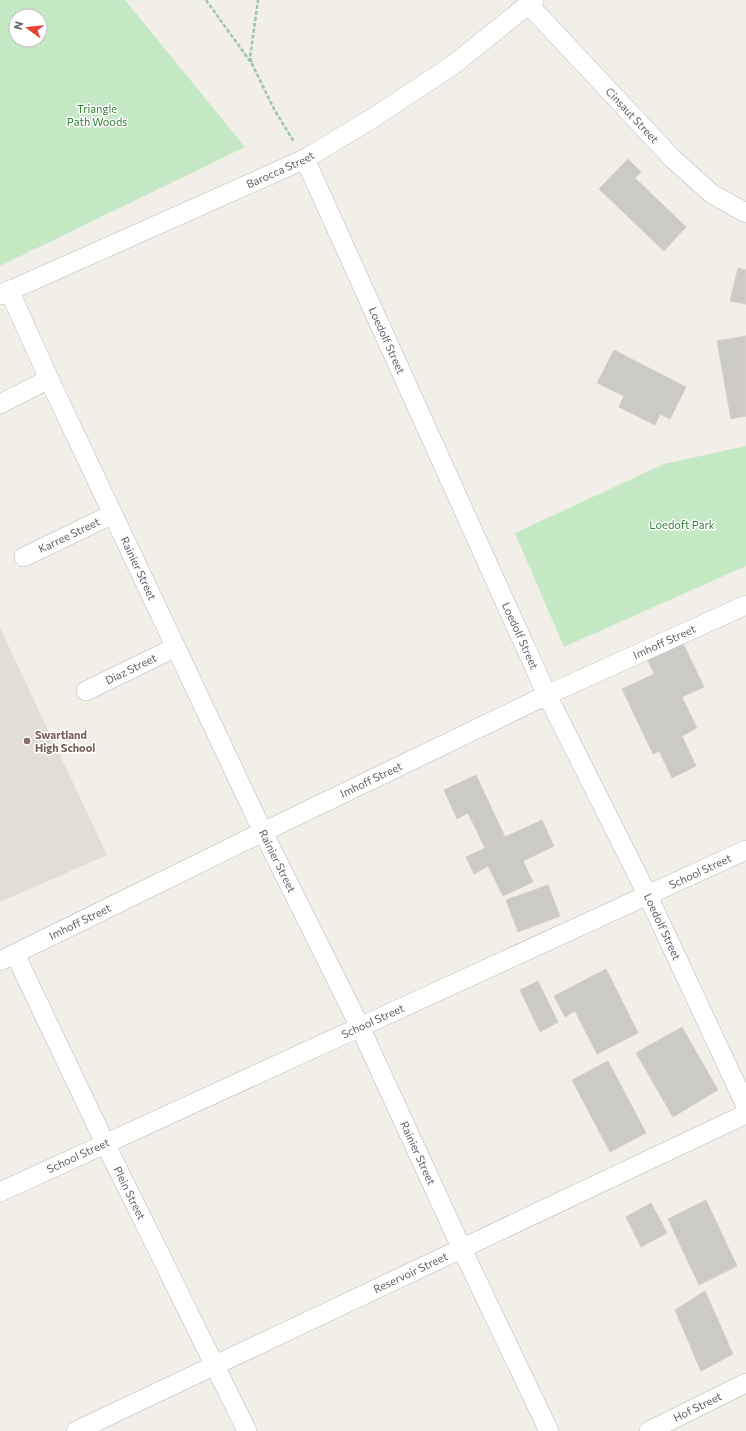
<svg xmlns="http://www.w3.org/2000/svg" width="746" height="1431" viewBox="0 0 746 1431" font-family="Commissioner,sans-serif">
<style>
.education{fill:#e1ded6}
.green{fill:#c5e8c5;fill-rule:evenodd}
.building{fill:#cccac5;stroke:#d6d1c6}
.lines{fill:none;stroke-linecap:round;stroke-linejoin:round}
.street-casing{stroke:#b5b8bc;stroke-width:20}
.path{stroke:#9cc7a9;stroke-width:2.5;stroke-dasharray:4 2;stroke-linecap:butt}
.street{stroke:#fff;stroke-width:19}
.education-dot{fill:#8d6e63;stroke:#fff;stroke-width:1.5}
.labels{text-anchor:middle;stroke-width:3;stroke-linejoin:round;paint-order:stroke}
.park-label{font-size:11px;fill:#348238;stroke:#fff}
.street-label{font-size:11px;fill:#5f6368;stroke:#fff}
.education-label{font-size:11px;font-weight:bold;fill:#785e54;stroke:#fff;text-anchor:start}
</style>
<rect width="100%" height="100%" fill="#f1efe8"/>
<path class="education" d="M0 628 107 855 0 902Z"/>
<path class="green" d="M0 0H125L245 147 0 266ZM16 16H40V40H16Z
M746 446V566L564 647 515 533 664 464Z"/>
<path class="building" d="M628 159 641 172 635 178 686 227 664 251 599 189Z
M738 268 746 270V304L730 301Z
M746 336V416L731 419 717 341Z
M614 350 686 387 670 419 660 414 655 425 619 407 624 396 597 383Z
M680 637 704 687 682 697 697 728 682 736 696 766 672 778 659 751 653 754 622 689 654 674 645 654Z
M476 775 505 837 542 820 554 846 523 861 533 882 503 896 488 866 474 874 466 857 485 848 468 813 457 819 444 790Z
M548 885 560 916 518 932 506 900Z
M606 969 638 1033 597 1054 575 1011 565 1017 554 996Z
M538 981 558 1022 540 1032 520 990Z
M682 1027 718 1090 673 1117 636 1053Z
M608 1061 646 1133 610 1152 572 1080Z
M706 1200 737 1266 699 1285 668 1219Z
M651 1203 667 1233 641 1247 626 1217Z
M705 1291 733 1354 701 1371 675 1310Z"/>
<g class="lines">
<defs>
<g id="street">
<path id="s1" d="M529 5 673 159 712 194 746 213"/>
<path id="s2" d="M305 159 547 695 648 896 746 1106"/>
<path id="s3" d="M9 290 49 379 263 832 360 1027 462 1249 549 1431"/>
<path id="s4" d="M0 295 305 159 376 116 453 65 534 0"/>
<path d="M0 404 49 379"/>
<path id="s5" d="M24 557 113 514"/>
<path id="s6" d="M86 691 176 647"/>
<path id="s7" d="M15 954 105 1143 247 1431"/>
<path id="s8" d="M0 961 263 832 547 695 746 605"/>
<path id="s9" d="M0 1192C248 1076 498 966 746 850"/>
<path id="s10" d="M76 1431 746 1114"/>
<path id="s11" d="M649 1431 746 1383"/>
</g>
</defs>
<use href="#street" class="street-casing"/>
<path class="path" d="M206 0 252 64 274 109 294 142
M252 62 250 58 258 0"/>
<use href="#street" class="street"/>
</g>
<circle class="education-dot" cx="27" cy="741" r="4"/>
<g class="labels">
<g class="park-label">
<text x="97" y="113">Triangle<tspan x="97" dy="13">Path Woods</tspan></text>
<text x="682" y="529">Loedoft Park</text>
</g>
<g class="street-label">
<text dy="4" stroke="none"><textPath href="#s1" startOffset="151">Cinsaut Street</textPath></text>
<text dy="4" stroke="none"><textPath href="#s4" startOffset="307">Barocca Street</textPath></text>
<text dy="4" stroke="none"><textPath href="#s2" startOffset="199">Loedolf Street</textPath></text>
<text dy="4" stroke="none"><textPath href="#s5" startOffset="50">Karree Street</textPath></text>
<text dy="4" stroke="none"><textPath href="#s3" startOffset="307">Rainier Street</textPath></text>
<text dy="4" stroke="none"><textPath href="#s2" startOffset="523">Loedolf Street</textPath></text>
<text dy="4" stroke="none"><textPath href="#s8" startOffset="737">Imhoff Street</textPath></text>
<text dy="4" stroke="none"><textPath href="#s6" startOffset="50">Diaz Street</textPath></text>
<text dy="4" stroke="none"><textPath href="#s8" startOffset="413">Imhoff Street</textPath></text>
<text dy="4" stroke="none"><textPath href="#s3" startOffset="631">Rainier Street</textPath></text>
<text dy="4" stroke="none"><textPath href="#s9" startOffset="770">School Street</textPath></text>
<text dy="4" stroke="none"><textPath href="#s8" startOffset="89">Imhoff Street</textPath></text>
<text dy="4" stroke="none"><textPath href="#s2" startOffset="847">Loedolf Street</textPath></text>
<text dy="4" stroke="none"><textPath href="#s9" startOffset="410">School Street</textPath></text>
<text dy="4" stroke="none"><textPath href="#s3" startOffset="955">Rainier Street</textPath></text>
<text dy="4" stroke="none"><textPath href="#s9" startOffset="86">School Street</textPath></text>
<text dy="4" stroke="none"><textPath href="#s7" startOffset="265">Plein Street</textPath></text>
<text dy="4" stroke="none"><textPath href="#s10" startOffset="370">Reservoir Street</textPath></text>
<text dy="4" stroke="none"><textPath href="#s11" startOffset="54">Hof Street</textPath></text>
</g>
<g class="education-label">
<text x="35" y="739">Swartland<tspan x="35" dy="13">High School</tspan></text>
</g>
</g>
<g transform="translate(28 28) rotate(285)"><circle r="19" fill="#ffffff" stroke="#bfc1c3"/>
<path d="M0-3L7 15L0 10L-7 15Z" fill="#ea4335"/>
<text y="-6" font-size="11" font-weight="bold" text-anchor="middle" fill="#5f6368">N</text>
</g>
</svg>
